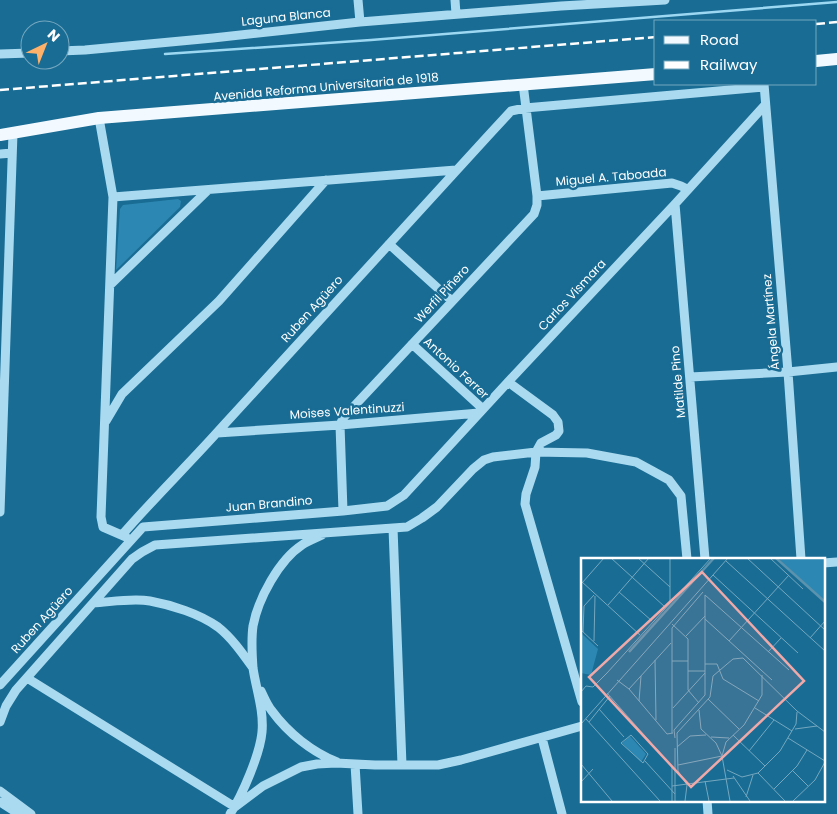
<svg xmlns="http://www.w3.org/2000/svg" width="837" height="814" viewBox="0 0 837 814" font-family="Poppins,sans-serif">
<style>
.green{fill:#2c88b2}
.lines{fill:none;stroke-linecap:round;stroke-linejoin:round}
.stream{stroke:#9dd8f2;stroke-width:2.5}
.minor{stroke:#aadaf0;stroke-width:9}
.major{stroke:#f3faff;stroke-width:12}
.rail{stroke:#fff;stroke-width:2.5;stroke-dasharray:9 4;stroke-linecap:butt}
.labels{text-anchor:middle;stroke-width:5;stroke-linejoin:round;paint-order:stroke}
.street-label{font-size:12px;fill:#fff;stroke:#196c94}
.inset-river{fill:none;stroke:#5b92ad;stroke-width:2.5}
.inset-road{fill:none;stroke:#75a7bf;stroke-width:1}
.view{fill:#efa9a9;fill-opacity:0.15;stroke:#efa9a9;stroke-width:2.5}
.inset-edge{fill:none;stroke:#fff;stroke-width:2.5}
</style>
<rect width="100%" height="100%" fill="#196c94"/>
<path class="green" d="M178 199 181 201 180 207 116 270 120 209 123 205Z"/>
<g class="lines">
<path class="stream" d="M165 54 371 40 837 2"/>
<path class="minor" d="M358 0 360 22
M455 0 456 14
M60 51 85 50 213 38 360 22 561 6 665 0
M0 54 30 53
M764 84 788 372 801 559
M99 118 113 197 101 517 103 527 126 537
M0 154 12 153
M537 196 672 183 681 186 687 189
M113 197 456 170
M675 204 705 559
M389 244 452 301
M110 285 208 190
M412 344 483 409
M690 377 788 372 837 367
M508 382 553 415 558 422 559 431 556 435 541 443 536 452 535 467 526 494 525 504 582 702
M106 421 122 394 219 301 326 180
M217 433 340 425 479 413
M343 511 340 425 343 418 534 214 537 205V196L523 84
M0 512 13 133
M393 528 402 765
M122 535C154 498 189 464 222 427 318 322 414 216 511 111L525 108 764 87
M823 563 837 562
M93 603C111 602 132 598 150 601 172 605 200 614 218 627 232 638 243 654 253 668
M27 678 235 807 263 786 301 767 317 764 336 763 375 765H438L461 760 582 726
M0 685 143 527 343 511 387 506 404 495 508 382 675 204 765 105
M261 691C264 697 267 705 272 711 288 733 312 752 337 762
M0 722 6 706 16 690 132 559 142 552 155 545 407 527 422 518 437 507 473 469 484 460 493 457 536 452 587 453 636 462 669 480 681 496 687 559
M542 738 562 814
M355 764 358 814
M0 791 31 814
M707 800 708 814
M0 802 19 814
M230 814C242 796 260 754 262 732 264 710 256 689 253 668 252 654 251 640 253 626 258 599 279 560 302 545 308 541 316 538 322 535"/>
<path class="major" d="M816 61 837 59
M0 135 99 118 656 74"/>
<path class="rail" d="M816 24 837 22
M0 90 656 37"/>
</g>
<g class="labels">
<g class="street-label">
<text transform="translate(286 17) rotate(-6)" y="4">Laguna Blanca</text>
<text transform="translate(326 87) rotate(-5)" y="4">Avenida Reforma Universitaria de 1918</text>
<text transform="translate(611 177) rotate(-5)" y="4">Miguel A. Taboada</text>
<text transform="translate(442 294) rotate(-47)" y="4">Werfil Piñero</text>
<text transform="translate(572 295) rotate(-47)" y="4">Carlos Vismara</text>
<text transform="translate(312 309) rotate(-48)" y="4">Ruben Agüero</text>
<text transform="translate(771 322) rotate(-95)" y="4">Ángela Martínez</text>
<text transform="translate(456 368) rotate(43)" y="4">Antonio Ferrer</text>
<text transform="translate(678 382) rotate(-95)" y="4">Matilde Pino</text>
<text transform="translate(347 411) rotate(-4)" y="4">Moises Valentinuzzi</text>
<text transform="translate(269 504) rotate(-5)" y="4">Juan Brandino</text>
<text transform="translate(42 620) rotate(-48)" y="4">Ruben Agüero</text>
</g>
</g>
<g transform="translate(581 558)">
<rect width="244" height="244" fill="#196c94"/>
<path d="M197 0H244V44ZM0 75 17 91 10 117 0 115ZM49 178 65 196 60 204 41 185Z" fill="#2c88b2"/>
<path class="inset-river" d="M195 0 244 44M48 94 133 0"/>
<path class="inset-road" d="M30 0 84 49M57 0 89 29M89 0V44M166 0 244 72M189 0 222 31M145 3 244 93M132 17 217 95M0 23 59 77M1 25 23 0M38 34 71 63M124 37 208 112M27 47 68 0M124 61 191 122M91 66 107 81V132L118 145M0 72 17 88M2 74 3 48 13 37M105 78 124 58M229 80 244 63M13 83 14 38M148 83 208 17M187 94 200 80M74 102 75 162M91 103H107M124 106H136L142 121 178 143M107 113H124M36 122 48 131 86 176 92 175M48 131 90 85M0 134 5 128 12 129 26 115 130 0M26 135 94 212M127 141 158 171M58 143 60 118M92 150 124 115M174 150 211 173M18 151 43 179M118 152 120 171 135 185 141 198 149 243M5 161 79 243M8 164 29 138M0 166 147 0M214 171 236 168M91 175V70L122 34M50 177 67 196 62 205 40 185ZM152 177 184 208M130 179 148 180M94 180 93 172 124 137V37M207 180 244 203M96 189 109 178 125 177M94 190V243M168 193 193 162M64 203 94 236M0 206 31 243M97 207 141 198 145 184 163 167 181 137V117M91 209V243M146 212 161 219 177 215 199 193 215 166 216 154M211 212 227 228M177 215 204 243M152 218 169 243M124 223 128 243M0 224 12 211M91 228 153 220M193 231 216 208 226 192M165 239 172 217M104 243 106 227 97 213 96 175 129 139 132 118 152 101 162 100 216 153 244 174M212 243 234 222 244 204"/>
<path class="view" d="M121 14 223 123 110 229 8 119Z"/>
<rect width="244" height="244" class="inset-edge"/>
</g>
<rect x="654" y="20" width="162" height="65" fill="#196c94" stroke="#75a7bf"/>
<rect x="664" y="36" width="25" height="8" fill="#f3faff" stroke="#75a7bf"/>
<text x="700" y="45" font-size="15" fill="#ffffff">Road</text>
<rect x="664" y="61" width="25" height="8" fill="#ffffff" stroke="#75a7bf"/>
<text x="700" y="70" font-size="15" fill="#ffffff">Railway</text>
<g transform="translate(45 45) rotate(43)"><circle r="24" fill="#196c94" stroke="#75a7bf"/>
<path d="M0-4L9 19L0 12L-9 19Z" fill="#ffb169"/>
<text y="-8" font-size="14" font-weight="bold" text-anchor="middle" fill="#ffffff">N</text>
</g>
</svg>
